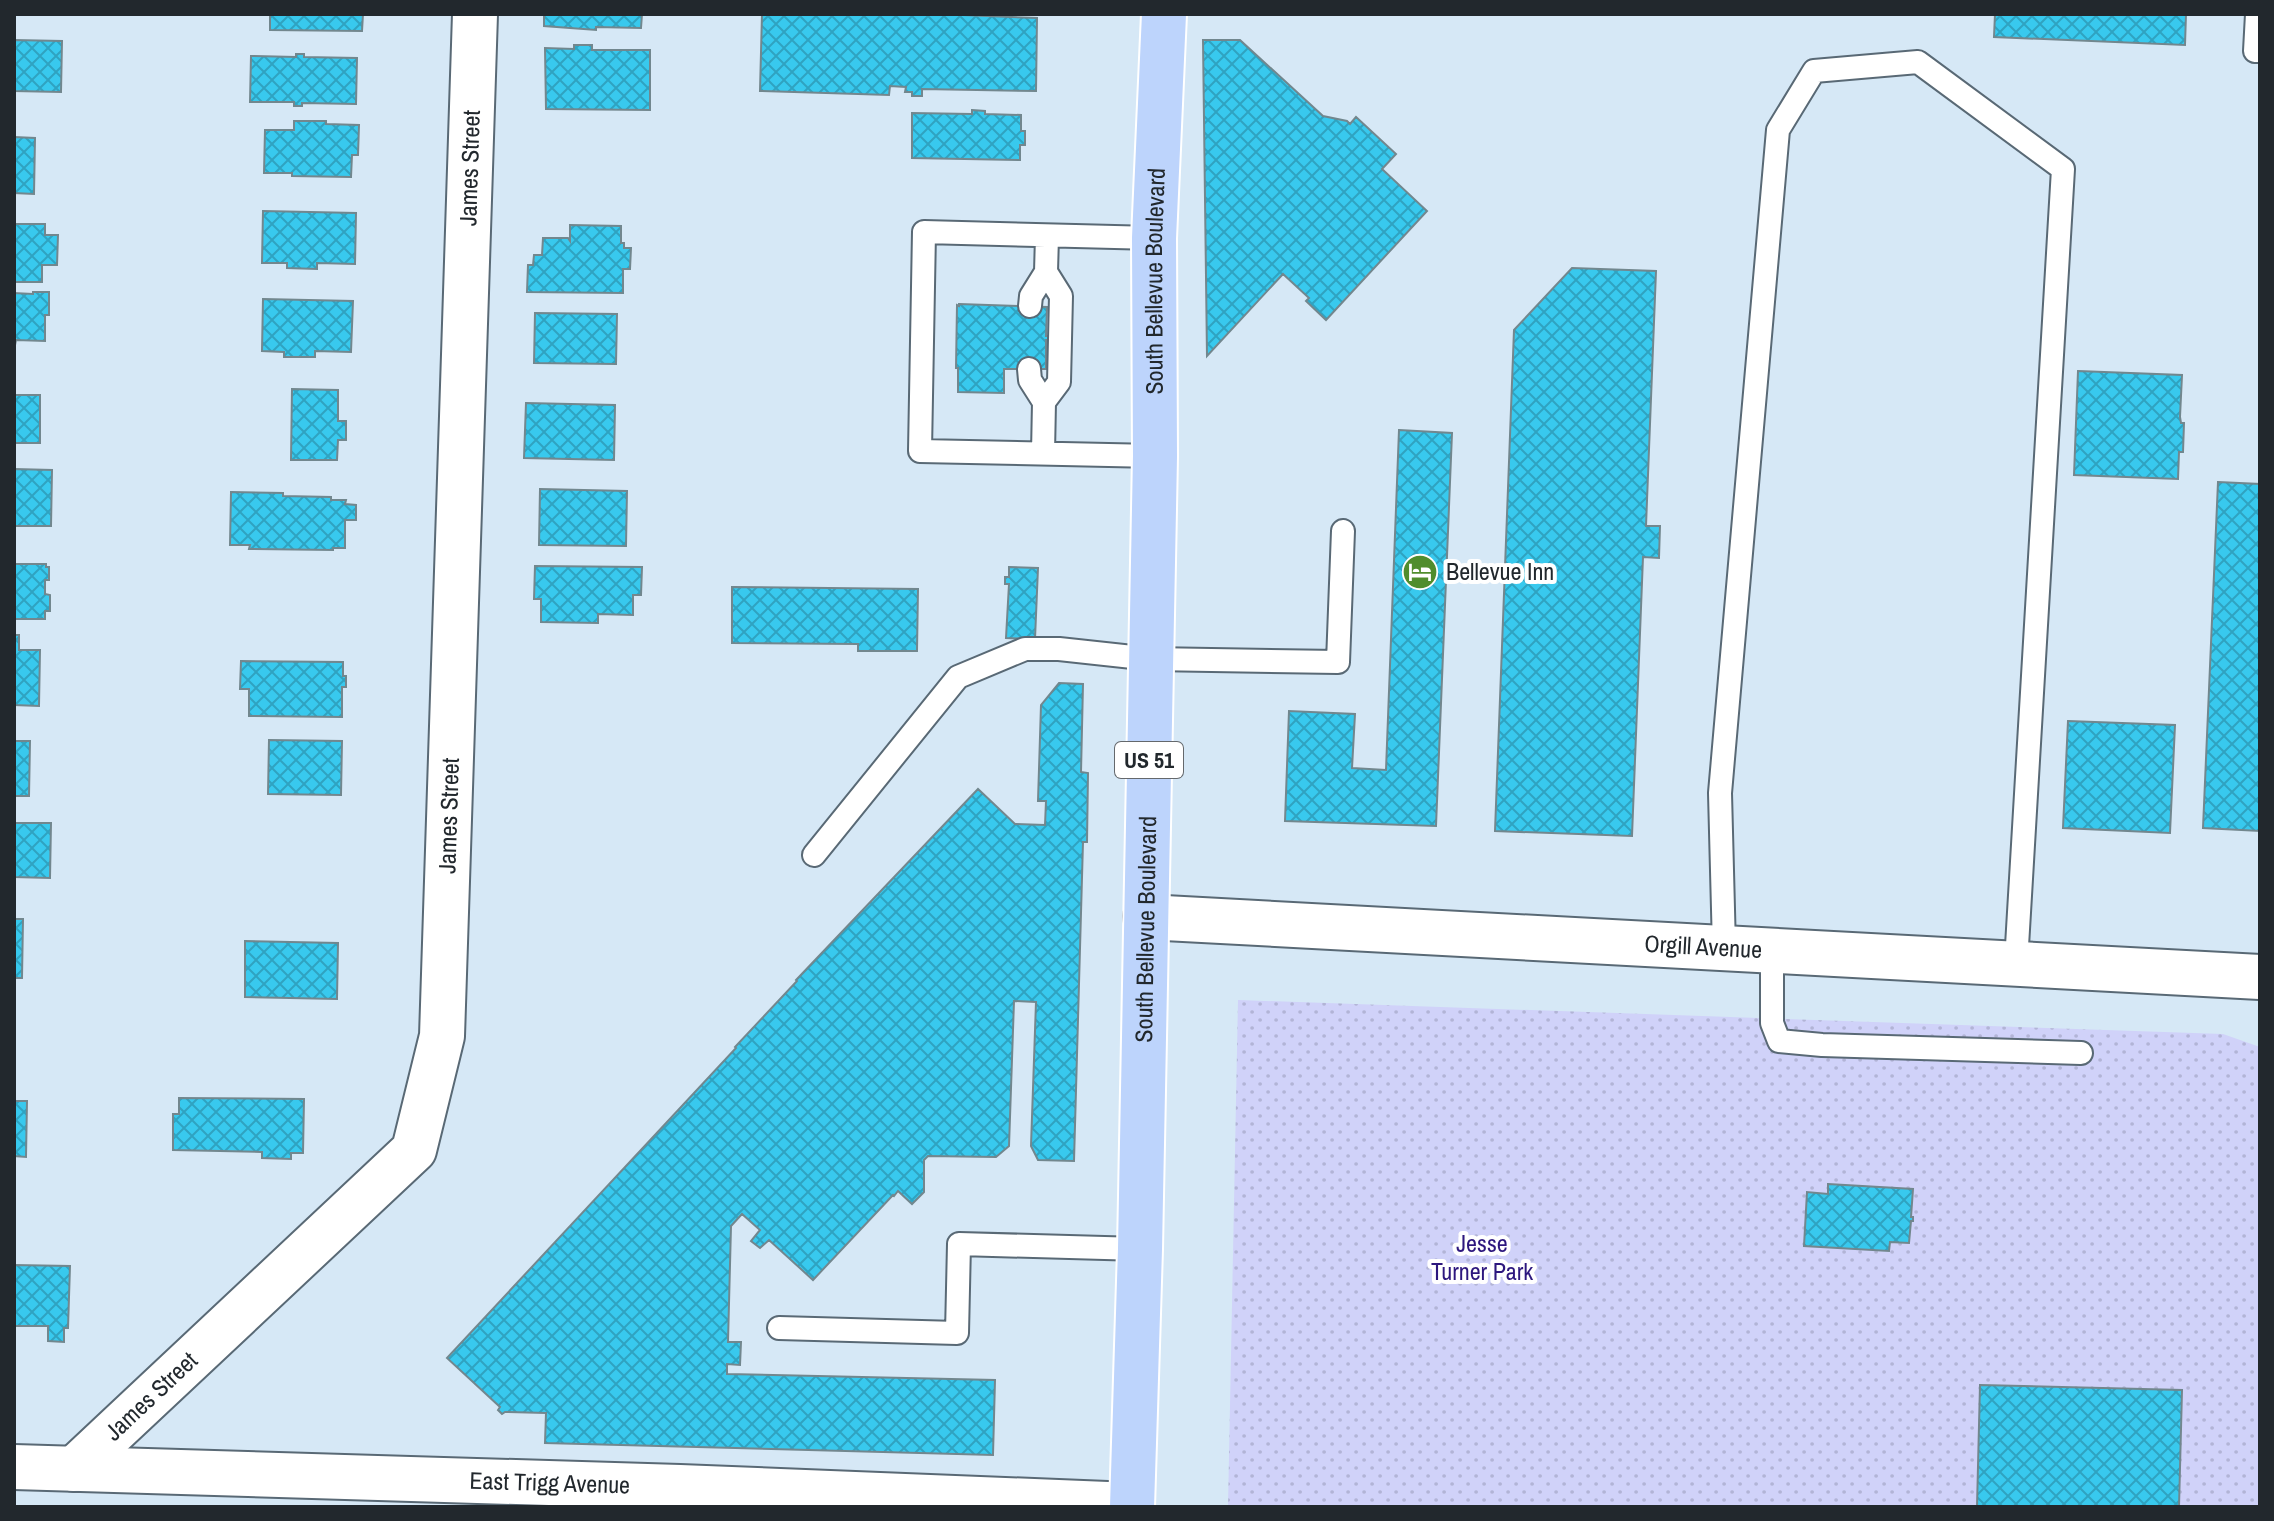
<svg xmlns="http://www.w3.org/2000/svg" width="2274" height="1521" viewBox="0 0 2274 1521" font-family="'Archivo Narrow',sans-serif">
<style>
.park{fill:url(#park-dots)}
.building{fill:url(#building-cross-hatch);stroke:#72878e;stroke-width:2}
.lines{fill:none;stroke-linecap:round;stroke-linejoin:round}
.service-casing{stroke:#596975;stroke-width:26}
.minor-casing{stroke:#596975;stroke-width:48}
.tertiary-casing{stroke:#596975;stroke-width:48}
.primary-casing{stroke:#fff;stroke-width:48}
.service{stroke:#fff;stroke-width:22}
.minor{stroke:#fff;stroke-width:44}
.tertiary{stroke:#fff;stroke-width:44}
.primary{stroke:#bdd4fc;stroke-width:44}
.labels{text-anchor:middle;stroke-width:8;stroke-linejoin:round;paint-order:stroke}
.shield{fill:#fff;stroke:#64686c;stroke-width:2}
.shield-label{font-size:22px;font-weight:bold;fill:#22282d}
.street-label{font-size:24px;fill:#22282d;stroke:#fff}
.poi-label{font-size:24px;fill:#22282d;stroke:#fff;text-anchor:start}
.park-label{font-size:24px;fill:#2d177e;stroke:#fff}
</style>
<defs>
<pattern id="park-dots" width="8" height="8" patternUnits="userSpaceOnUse" patternTransform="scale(2)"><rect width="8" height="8" fill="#d0d2f9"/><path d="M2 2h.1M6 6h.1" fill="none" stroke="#b2b4d6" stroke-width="1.8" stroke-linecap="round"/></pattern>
<pattern id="building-cross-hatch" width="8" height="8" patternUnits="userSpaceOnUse" patternTransform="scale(2)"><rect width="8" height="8" fill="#38c9ee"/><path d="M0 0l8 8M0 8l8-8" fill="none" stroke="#2fa3c1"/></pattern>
</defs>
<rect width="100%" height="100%" fill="#d6e8f6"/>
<path class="park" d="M1238 1000 2223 1034 2260 1047V1507H1228Z"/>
<path class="building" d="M270 14H363L362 31 270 30Z
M544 14H642L641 28 596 27V30L544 26Z
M762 14H938L1037 18 1036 91 922 89V96H912V92H905L906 87 890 86 889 95 760 91Z
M1995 14H2186L2185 45 1994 37Z
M14 40 62 41 61 92 14 91Z
M1203 40H1240L1323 116 1347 121 1350 124 1356 117 1396 154 1382 169 1427 211 1326 320 1306 301 1309 298 1283 274 1207 356Z
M574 45H592V50H650V110L546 109 545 48 574 49Z
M296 54H304V57L357 58 356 104 302 103V106H294V102H250L251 56 296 57Z
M972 110 985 111V114L1021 115V131H1025V145H1020V160L912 158V113L972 114Z
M294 121H326V124L359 125 358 155H352L351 177 292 176V173H264L265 130H294Z
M14 137 35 138 34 194 14 193Z
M263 211 356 213 355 264 317 263V269L287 268V263H262Z
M14 224H45V235H58L57 265H42V282H14Z
M570 225 621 226V243H624V248H631L630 269H623V293L527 292 528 265H533L534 255H542L543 238H568L570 241Z
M1572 268 1656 271 1646 526H1660L1659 558 1643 557 1632 836 1495 831 1514 330Z
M33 292H49V315H45V341L16 340 14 350V293L33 294Z
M263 299 353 301 351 352 315 351V357H284V352L262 351Z
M959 304 1047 307 1046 336H1048V340H1046V369H1004V393L958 392V368H956L957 305 959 306Z
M535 313 617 314 616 364 534 363Z
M2078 371 2182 375 2180 417 2181 423H2184L2183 452H2179L2178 479 2074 475Z
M292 389 338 390V421H346V440H338L337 460H291Z
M14 395H40V443H14Z
M526 403 615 405 614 460 524 458Z
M1399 430 1452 433 1436 826 1285 821 1289 711 1355 714 1352 768 1386 770Z
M14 469 52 470 51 526H14Z
M2218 482 2260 484V831L2203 828Z
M540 489 627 491 626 546 539 545Z
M231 492 283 493V496L331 497V500H346L345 504 356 505V520H345V548H333V550L249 549 250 545H230Z
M14 564H46V567H49V580H45V594L50 595V611H45V619H14Z
M535 566 642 567 641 595H633V615L598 614V623L541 622V599H534Z
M1009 567 1038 568 1035 639 1006 638 1009 584H1005V577H1009Z
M732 587 918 589 917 651H858V644L732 643Z
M14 635H19V650H40L39 706 14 705Z
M241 661 343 662V676H346V687H342V717L249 716V689H240Z
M1059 683 1083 684 1081 772 1088 773 1087 842H1083L1074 1161 1038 1160 1031 1146 1036 1002 1014 1001 1009 1146 996 1157 928 1156 924 1160V1192L912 1204 898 1191 894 1196 893 1195 813 1280 769 1240 760 1248 751 1241 760 1230 742 1214 731 1226 728 1342H741L740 1365 727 1364V1374L995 1380 993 1455 545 1443 546 1413 505 1412 502 1414 498 1410 500 1407 447 1358 736 1048 735 1047 797 981 796 980 978 789 1015 824 1045 825 1046 801H1038L1041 705Z
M2068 721 2175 725 2170 833 2063 828Z
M269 740 342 741 341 795 268 794Z
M14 741H30L29 796H14Z
M14 823H51L50 878 14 877Z
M14 919H23L22 978H14Z
M245 941 338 943 337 999 245 997Z
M179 1098 304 1099 303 1153H291V1159L262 1158V1152L173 1150V1114H179Z
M14 1101H27L26 1157 14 1156Z
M1828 1184 1913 1189 1911 1217H1913V1221H1911L1909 1243 1890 1242 1889 1251 1804 1246 1807 1192 1828 1194Z
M14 1265 70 1266 68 1328H64V1342L48 1341V1326H14Z
M1980 1385 2182 1390 2179 1507H1977Z"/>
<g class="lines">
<defs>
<path id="service" d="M2257 14 2255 51H2260
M1154 238 924 232 920 451 1155 456
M1030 306 1031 296 1046 272
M1029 369 1030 380 1044 402
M1043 453 1044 402 1059 382 1061 296 1046 272 1047 236
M814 855 958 677 1025 649H1059L1151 659 1338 662 1343 531
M1724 948 1720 793 1778 130 1814 71 1918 62 2063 169 2016 963
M1772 950V1023L1779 1041 1822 1045 2081 1053
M779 1328 957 1333 959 1244 1140 1249"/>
<g id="minor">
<path id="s1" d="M1146 917 2260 977"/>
<path id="s2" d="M74 1469 414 1150 442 1036 475 14"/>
</g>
<g id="tertiary">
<path id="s3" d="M14 1467 680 1487 1132 1505"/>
</g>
<g id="primary">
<path id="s4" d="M1132 1507 1140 1249 1155 456 1154 238 1164 14"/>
</g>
</defs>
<use href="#service" class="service-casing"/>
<use href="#minor" class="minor-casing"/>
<use href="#tertiary" class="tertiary-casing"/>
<use href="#primary" class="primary-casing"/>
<use href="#service" class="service"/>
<use href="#minor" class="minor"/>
<use href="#tertiary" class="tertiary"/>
<use href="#primary" class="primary"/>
</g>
<defs>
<symbol id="hotel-disc" viewBox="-11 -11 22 22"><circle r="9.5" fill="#508d2d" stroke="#fff"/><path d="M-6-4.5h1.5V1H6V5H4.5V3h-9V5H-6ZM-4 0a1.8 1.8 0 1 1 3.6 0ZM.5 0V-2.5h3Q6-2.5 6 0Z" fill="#fff"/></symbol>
</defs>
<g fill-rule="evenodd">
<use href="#hotel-disc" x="1400" y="552" width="40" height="40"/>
</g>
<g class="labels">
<rect class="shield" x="1115" y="742" width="68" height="36" rx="6"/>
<g class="shield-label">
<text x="1149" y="768">US 51</text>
</g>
<g class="street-label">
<text dy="8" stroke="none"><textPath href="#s2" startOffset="1452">James Street</textPath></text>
<text dy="8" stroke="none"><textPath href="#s4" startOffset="1226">South Bellevue Boulevard</textPath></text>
<text dy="8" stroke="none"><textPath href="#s2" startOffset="804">James Street</textPath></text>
<text dy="8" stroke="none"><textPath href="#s4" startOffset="578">South Bellevue Boulevard</textPath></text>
<text dy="8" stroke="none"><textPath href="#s1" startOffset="558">Orgill Avenue</textPath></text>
<text dy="8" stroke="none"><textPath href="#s2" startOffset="106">James Street</textPath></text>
<text dy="8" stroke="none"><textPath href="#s3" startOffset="536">East Trigg Avenue</textPath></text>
</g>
<g class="poi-label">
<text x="1446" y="580">Bellevue Inn</text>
</g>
<g class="park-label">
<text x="1482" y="1252">Jesse<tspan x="1482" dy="28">Turner Park</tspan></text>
</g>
</g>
<rect width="2274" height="1521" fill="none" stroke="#22282d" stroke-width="32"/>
</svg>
